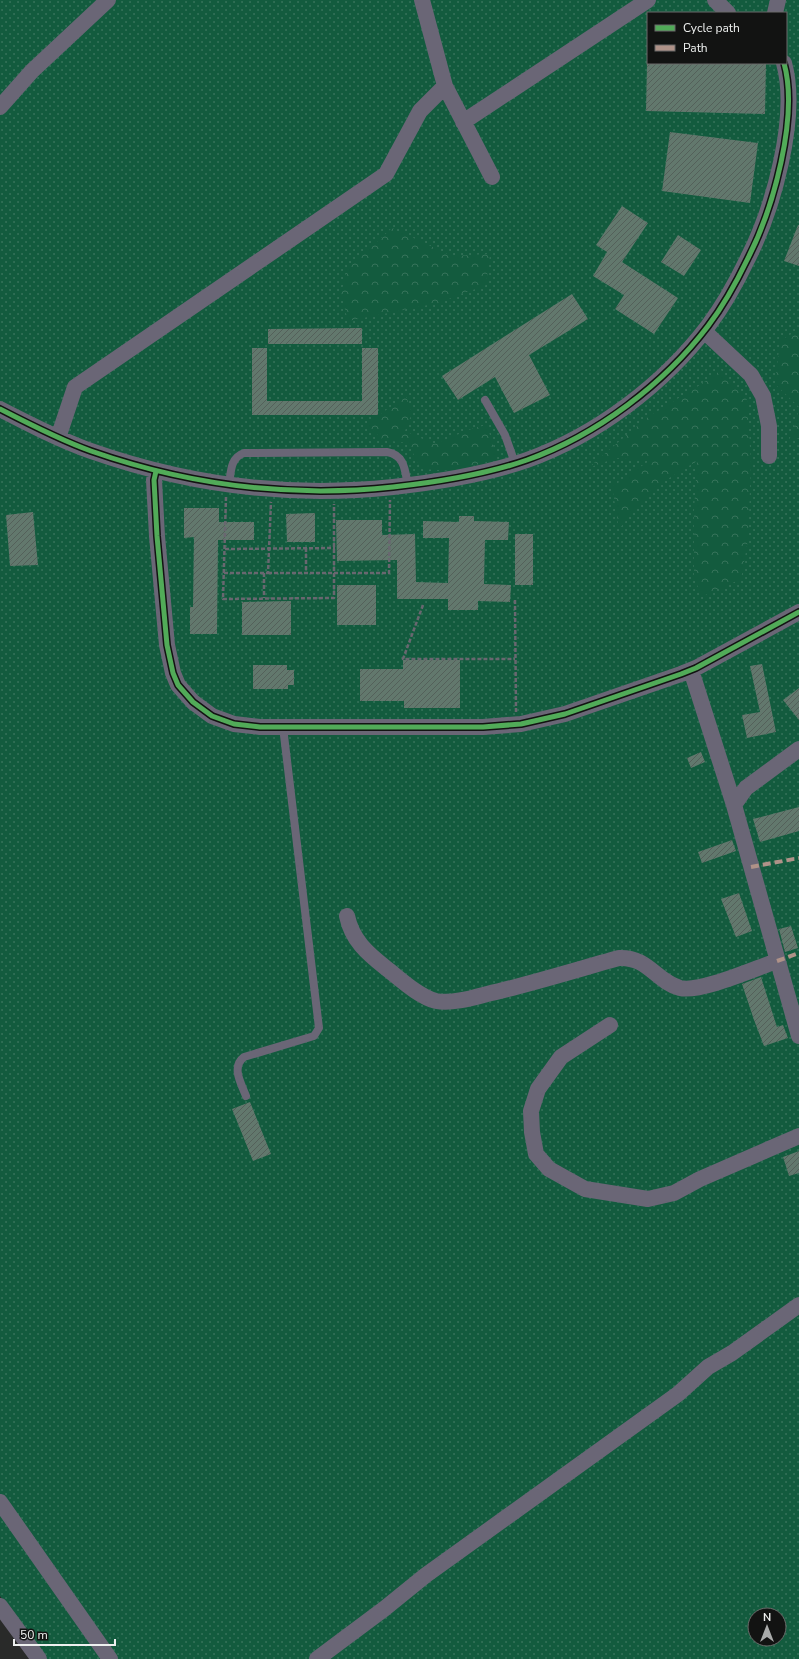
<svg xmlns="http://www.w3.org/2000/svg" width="799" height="1659" viewBox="0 0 799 1659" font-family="'Nunito Sans',sans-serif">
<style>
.grass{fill:url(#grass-dots);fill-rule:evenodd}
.forest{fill:url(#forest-crowns)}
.building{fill:url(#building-hatch)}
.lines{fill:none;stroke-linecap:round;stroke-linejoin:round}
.path{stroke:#696770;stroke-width:2.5;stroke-dasharray:4 2;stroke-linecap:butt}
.lane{stroke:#6a6676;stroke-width:8}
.street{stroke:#6a6676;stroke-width:16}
.quiet{stroke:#af9288;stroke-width:4;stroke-dasharray:8 4;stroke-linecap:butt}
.cycleway-casing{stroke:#121312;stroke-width:8}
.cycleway{stroke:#51ab58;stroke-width:5}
</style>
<defs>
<pattern id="grass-dots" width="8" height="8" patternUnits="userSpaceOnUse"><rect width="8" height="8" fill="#135b3e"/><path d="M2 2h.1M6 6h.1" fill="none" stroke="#36735a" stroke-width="1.8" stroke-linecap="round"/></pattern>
<pattern id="forest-crowns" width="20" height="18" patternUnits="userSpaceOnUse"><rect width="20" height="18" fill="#135b3e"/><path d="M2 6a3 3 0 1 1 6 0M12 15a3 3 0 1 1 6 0" fill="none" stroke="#36735a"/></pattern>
<pattern id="building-hatch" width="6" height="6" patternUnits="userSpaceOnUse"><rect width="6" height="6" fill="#62786d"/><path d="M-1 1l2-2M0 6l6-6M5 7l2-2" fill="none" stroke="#54605a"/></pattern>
</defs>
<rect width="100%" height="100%" fill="#292a29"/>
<path class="grass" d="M0 0H799V1659H45L0 1596ZM648 13H786V63H648ZM755 1615H779V1639H755Z"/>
<path class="forest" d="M392 228 452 256 490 254 486 285 438 303 348 321 341 294 347 269Z
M798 330 799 331V407L775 384 780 341Z
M721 370 747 400 751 463 748 540 741 579 703 596 694 579V511L697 461 653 488 619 529 612 486 649 461 616 458 588 468 649 416 697 387Z
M405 393 412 413 405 431 434 444 474 428 487 425 497 459 455 471 421 469 408 443 383 440 366 424 399 401Z
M799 410V438L789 441Z"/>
<path class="building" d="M647 63H766L765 114 646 111Z
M670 132 758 143 750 203 662 191Z
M622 206 648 223 622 262 678 298 654 334 615 309 624 295 593 276 607 252 596 245Z
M798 225H799V266L784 261Z
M678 235 701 250 684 276 661 262Z
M572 294 588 319 529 355 550 395 514 413 495 377 458 400 442 376Z
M362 328V344H268V329Z
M252 348H267V401H362V348H378V415H252Z
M184 508H219V522H254V540H218L217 634H190V607H193L194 537 184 538Z
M33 512 38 565 10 566 6 515Z
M315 513V542H287L286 514Z
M459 516H474V521L509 522 508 540H485L484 584 511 585 510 602 478 601V610H448V599H397V560L337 561 336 520H382V535L415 534 416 582 448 583 449 538H423V521L459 522Z
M515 534H533V585H515Z
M337 585H376V625H337Z
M291 601V635H242V602Z
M403 660H460V708H404V701H360V669H403Z
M762 664 776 732 747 738 742 715 760 712 750 666Z
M253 665H287V670H294V685H288V689H253Z
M799 688V720L783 700Z
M701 752 705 762 691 768 687 758Z
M799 807V831L760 842 753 819Z
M732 840 736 851 702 863 698 852Z
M739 893 752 931 736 937 721 899Z
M791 926 798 948 785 952 779 929Z
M761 977 777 1027 783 1025 788 1038 764 1046 754 1020 742 984Z
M250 1102 271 1154 253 1161 232 1109Z
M799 1151V1173L789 1176 783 1157Z"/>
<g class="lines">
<path class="path" d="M226 497 223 599 334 598V504
M306 548V573
M225 549 335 548
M224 573H268L271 502
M264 573V598
M268 573H389L390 500
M515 600 516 712
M423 605 403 659H515"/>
<path class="lane" d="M485 400 505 435 515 463
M229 485C231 472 230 458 244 453L387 452C405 455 405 471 408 486
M246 1096C241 1083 231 1067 244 1057L314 1036 319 1028 283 727"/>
<path class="street" d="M422 0 445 86 492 177
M715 0 728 13
M775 13 778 0
M0 107 32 71 108 0
M463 122 648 0
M704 331 751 375 763 396 769 426V456
M0 409C29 424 60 440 91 451 188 485 290 498 393 487 439 482 484 475 527 460 597 435 664 384 708 326 724 305 737 281 748 258 773 209 799 117 784 63
M58 438 75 387 386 174 420 111 445 86
M156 471 154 480 157 536 167 645 173 673 178 685 193 702 212 716 234 724 260 727H483L521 724 565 714 681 674 696 668 799 612
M691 670 734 805 799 1036
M734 805 746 788 799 749
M347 916C352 940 367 953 386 968 399 978 419 997 436 1001 452 1004 472 998 487 994 531 984 575 970 619 958 649 957 655 981 680 988 700 993 756 968 777 961
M610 1025 561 1057 538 1089 531 1111 532 1132 536 1154 549 1169 585 1189 648 1199 674 1193 700 1179 799 1136
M0 1502 110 1659
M0 1606 39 1659
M317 1659 384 1609 426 1575 678 1394 708 1367 732 1353 799 1305"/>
<path class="quiet" d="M751 867 799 858
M777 961 799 953"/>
<defs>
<path id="cycleway" d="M0 409C29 424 60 440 91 451 188 485 290 498 393 487 439 482 484 475 527 460 597 435 664 384 708 326 724 305 737 281 748 258 773 209 799 117 784 63
M156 471 154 480 157 536 167 645 173 673 178 685 193 702 212 716 234 724 260 727H483L521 724 565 714 681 674 696 668 799 612"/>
</defs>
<use href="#cycleway" class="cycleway-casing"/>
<use href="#cycleway" class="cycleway"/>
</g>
<rect x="647" y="12" width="140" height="52" fill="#121312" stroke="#6a6b6a"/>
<rect x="655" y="25" width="20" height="6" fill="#51ab58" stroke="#6a6b6a"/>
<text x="683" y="32" font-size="12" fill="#eef0ef">Cycle path</text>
<rect x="655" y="45" width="20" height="6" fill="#af9288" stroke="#6a6b6a"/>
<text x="683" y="52" font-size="12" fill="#eef0ef">Path</text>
<g transform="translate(767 1627)"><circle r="19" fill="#121312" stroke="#6a6b6a"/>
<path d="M0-3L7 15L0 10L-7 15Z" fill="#a9abaa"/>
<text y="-6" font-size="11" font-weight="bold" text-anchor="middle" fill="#eef0ef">N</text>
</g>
<path d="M14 1639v6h101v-6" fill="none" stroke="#eef0ef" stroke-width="2"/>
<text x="20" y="1639" font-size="12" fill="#eef0ef" stroke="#121312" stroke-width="3" paint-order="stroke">50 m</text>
</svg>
